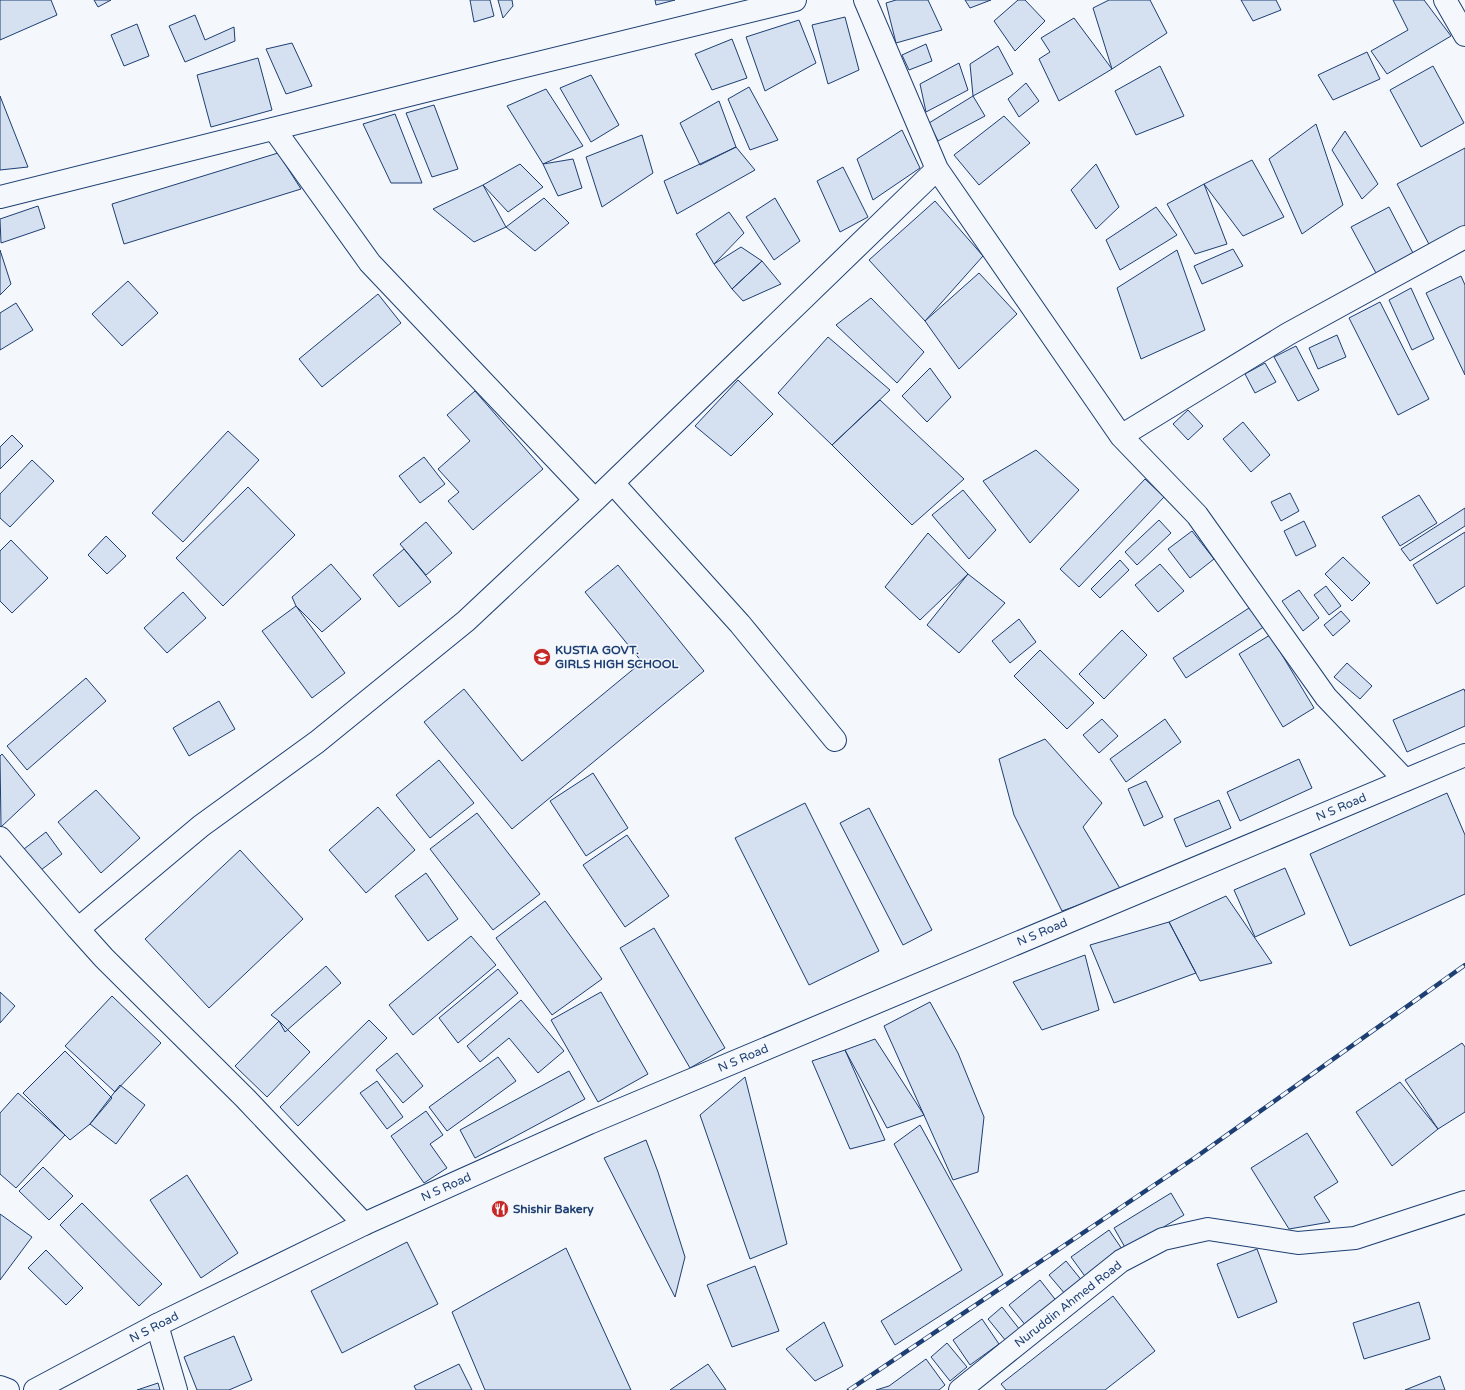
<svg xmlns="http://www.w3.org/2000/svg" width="1465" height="1390" viewBox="0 0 1465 1390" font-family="'Varela Round',sans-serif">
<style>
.building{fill:#d5e0f0;stroke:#1d3f73}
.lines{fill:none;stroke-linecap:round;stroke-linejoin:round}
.minor-casing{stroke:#1d3f73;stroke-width:24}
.tertiary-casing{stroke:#1d3f73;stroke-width:24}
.secondary-casing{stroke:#1d3f73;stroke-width:24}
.minor{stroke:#f4f7fb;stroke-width:22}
.tertiary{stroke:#f4f7fb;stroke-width:22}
.secondary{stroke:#f4f7fb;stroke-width:22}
.rail-casing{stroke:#1d3f73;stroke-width:4.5}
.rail{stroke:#f4f7fb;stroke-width:3;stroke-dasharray:9;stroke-linecap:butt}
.labels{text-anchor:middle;stroke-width:3;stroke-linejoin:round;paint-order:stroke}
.poi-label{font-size:12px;font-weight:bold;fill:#1d3f73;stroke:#f4f7fb;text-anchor:start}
.street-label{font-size:12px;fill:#1d3f73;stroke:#f4f7fb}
</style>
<rect width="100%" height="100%" fill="#f4f7fb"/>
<path class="building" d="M0 0H51L57 15 0 40Z
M94 0H111L98 7Z
M470 0H490L494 16 474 22Z
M498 0H512L513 6 503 18Z
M655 0H675L656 5Z
M896 0H928L942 30 896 43 886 3Z
M965 0H991L970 8Z
M1018 0H1025L1045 21 1015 51 994 21Z
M1109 0H1150L1167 33 1112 69 1093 8Z
M1241 0H1276L1281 10 1253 21Z
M1393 0H1424L1451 36 1387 74 1371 51 1408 30Z
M195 15 205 40 234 27 235 41 185 62 169 26Z
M845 17 859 70 828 84 812 25Z
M1074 18 1112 69 1059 101 1039 59 1050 52 1041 38Z
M799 20 816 63 765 91 746 37Z
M137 24 149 56 124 66 111 35Z
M732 39 747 78 712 90 695 54Z
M292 43 312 86 286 94 266 49Z
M926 44 932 61 909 70 902 55Z
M998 46 1013 74 973 96 970 64Z
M1367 52 1380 79 1333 100 1318 75Z
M258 58 272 110 211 127 197 75Z
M959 63 968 90 926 112 920 84Z
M1160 66 1184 116 1136 135 1115 91Z
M1433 66 1464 123 1421 147 1390 90Z
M591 75 619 125 591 142 560 88Z
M1026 83 1039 101 1019 117 1008 99Z
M749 87 778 140 750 150 728 99Z
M546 89 583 146 543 164 507 106Z
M0 96 28 167 0 170Z
M973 96 985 116 938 141 929 123Z
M719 101 736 147 700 165 680 123Z
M434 105 458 169 432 177 406 113Z
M395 114 422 183H391L363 124Z
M1004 116 1030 143 979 185 954 155Z
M1316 124 1343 205 1302 234 1269 159Z
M902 130 920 168 873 200 857 159Z
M1345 131 1378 184 1362 199 1332 150Z
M642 135 653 173 602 207 586 157Z
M736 147 755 170 677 214 664 181Z
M1465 148V230L1431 248 1397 184Z
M278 153 301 189 124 244 112 204Z
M573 159 582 188 558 196 543 164Z
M1252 160 1284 217 1243 236 1204 184Z
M520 164 543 187 508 212 483 185Z
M1096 164 1119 207 1096 229 1071 190Z
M843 167 868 217 840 232 817 181Z
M1204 184 1227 244 1195 254 1167 204Z
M483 185 506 227 474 242 433 209Z
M544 198 569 223 535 251 506 227Z
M775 198 800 241 774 260 746 217Z
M935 201 983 256 925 321 869 260Z
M38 206 45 228 1 243 0 219Z
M1156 207 1177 235 1120 270 1106 240Z
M1389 207 1413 253 1376 273 1351 227Z
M729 212 744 233 714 264 696 234Z
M741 247 762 261 732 289 714 264Z
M1233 249 1243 266 1202 284 1194 266Z
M0 250 11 284 0 295Z
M1177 250 1205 330 1141 359 1117 288Z
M762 261 781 284 743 301 732 289Z
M979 273 1017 314 959 369 925 321Z
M1461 276 1465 285V375L1426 293Z
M128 281 158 313 122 346 92 314Z
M1411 288 1434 339 1412 350 1389 300Z
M378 294 401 323 322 387 299 359Z
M871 298 924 352 897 383 836 325Z
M1380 302 1429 399 1398 415 1349 318Z
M16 303 33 330 0 350V313Z
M1337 335 1346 357 1318 369 1309 348Z
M828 337 890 390 832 445 778 393Z
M1296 346 1319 390 1298 401 1274 357Z
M1265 363 1276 382 1255 393 1245 374Z
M930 368 951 397 927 422 902 396Z
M738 380 773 414 731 456 695 426Z
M475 391 543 469 473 530 448 501 459 492 438 469 470 441 447 415Z
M880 400 964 479 912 525 832 445Z
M1188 410 1203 426 1188 440 1173 424Z
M1243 422 1270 455 1251 472 1223 439Z
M228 431 259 460 183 542 152 513Z
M12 435 23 446 0 469V447Z
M1036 450 1079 490 1030 543 983 481Z
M424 457 445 484 420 503 399 476Z
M32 460 54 481 10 527 0 518V494Z
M1145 479 1164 497 1079 587 1060 569Z
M248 487 295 535 223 606 176 558Z
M963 490 996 530 969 559 932 515Z
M1290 493 1299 511 1281 521 1271 502Z
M1419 495 1437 523 1400 546 1382 517Z
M1465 508V526L1410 561 1401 549Z
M1159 520 1171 533 1137 565 1125 552Z
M1304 521 1316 546 1296 556 1284 531Z
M426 522 452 553 426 575 400 544Z
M1192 531 1214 559 1190 578 1168 549Z
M1465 532V586L1437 604 1413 565Z
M928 533 968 574 920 620 885 587Z
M106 536 126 556 107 574 88 555Z
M11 540 48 578 12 613 0 601V551Z
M404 549 431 582 399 607 373 575Z
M1343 557 1370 583 1352 601 1325 574Z
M1120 560 1129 570 1100 598 1091 589Z
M331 564 361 599 322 632 296 606 292 597Z
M1160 564 1184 591 1158 612 1135 585Z
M618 565 704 671 512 829 424 722 464 689 522 761 642 662 585 592Z
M968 574 1005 603 959 653 927 625Z
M1326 586 1341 606 1329 615 1314 595Z
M1299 590 1319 618 1303 631 1282 601Z
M183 592 206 618 167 653 144 628Z
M296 606 345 673 312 698 262 631Z
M1252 606 1265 626 1186 678 1173 658Z
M1341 611 1350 621 1333 636 1324 625Z
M1019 619 1036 642 1010 663 992 641Z
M1122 630 1147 655 1104 699 1079 674Z
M1270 635 1314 708 1283 727 1239 654Z
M1040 650 1094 703 1067 729 1014 676Z
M1347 663 1372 686 1360 699 1334 677Z
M86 678 106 701 27 770 7 746Z
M1464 689 1465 692V726L1407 752 1393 720Z
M219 701 235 729 189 756 173 728Z
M1102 719 1118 736 1099 753 1083 735Z
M1165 719 1181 742 1126 782 1110 759Z
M1045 739 1102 803 1083 827 1121 890 1062 911 1014 815 999 759Z
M2 754 35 795 1 827 0 756Z
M1299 759 1312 788 1240 821 1227 792Z
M439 760 474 803 430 838 396 795Z
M593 773 628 828 586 856 550 801Z
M1146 781 1163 817 1144 826 1128 789Z
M96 790 140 838 101 873 58 822Z
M1447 793 1465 835V894L1350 946 1310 854Z
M1219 800 1231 828 1186 847 1174 819Z
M805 803 879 951 809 985 735 838Z
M378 807 415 850 366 893 329 850Z
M869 808 932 930 903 945 840 823Z
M477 813 540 894 493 930 430 849Z
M46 832 62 854 41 870 24 849Z
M627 835 669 896 625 927 583 865Z
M240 850 303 919 209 1008 145 939Z
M1285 868 1305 914 1255 937 1234 890Z
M426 873 458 919 428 941 395 896Z
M1226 896 1272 963 1200 981 1169 922Z
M545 901 602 979 552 1015 496 938Z
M1169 922 1196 973 1114 1003 1090 945Z
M654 928 725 1048 690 1068 620 948Z
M471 936 496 965 413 1035 389 1005Z
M1085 955 1099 1010 1042 1030 1013 982Z
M326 966 341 983 285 1032 279 1021 271 1015Z
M498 969 518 993 458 1043 439 1018Z
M0 992 15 1006 0 1023Z
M601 992 648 1074 598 1102 551 1020Z
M112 996 161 1043 115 1092 65 1046Z
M521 1000 564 1051 538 1073 509 1038 480 1062 467 1046Z
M930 1002 958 1053 984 1117 978 1172 953 1180 884 1026Z
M369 1020 387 1038 298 1126 280 1107Z
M279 1021 310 1052 267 1097 235 1066Z
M875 1039 924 1115 887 1128 845 1050Z
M1462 1043 1465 1047V1112L1438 1129 1405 1080Z
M845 1050 885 1140 850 1149 812 1061Z
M65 1051 112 1098 90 1124 70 1140 23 1093Z
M397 1053 423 1086 403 1103 376 1070Z
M498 1057 516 1081 447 1131 429 1107Z
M569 1071 585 1099 475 1158 460 1130Z
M745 1077 787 1244 750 1259 700 1115Z
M377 1081 403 1117 387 1129 360 1093Z
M1400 1082 1438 1129 1392 1166 1356 1112Z
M120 1085 145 1105 116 1144 90 1124Z
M18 1093 65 1135 16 1188 0 1174V1113Z
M426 1111 443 1135 430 1144 447 1168 424 1183 391 1136Z
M920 1125 1003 1275 895 1345 881 1321 962 1270 894 1144Z
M1307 1133 1338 1182 1314 1197 1330 1222 1289 1229 1251 1168Z
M646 1140 658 1172 685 1257 675 1297 604 1158Z
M43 1167 73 1196 49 1220 19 1191Z
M187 1175 238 1253 201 1278 150 1200Z
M1171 1193 1184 1215 1126 1249 1114 1228Z
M82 1203 162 1284 139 1306 60 1225Z
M0 1214 32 1237 0 1280Z
M1109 1230 1124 1252 1087 1279 1071 1257Z
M407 1242 438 1304 342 1353 311 1291Z
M566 1248 631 1390H485L452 1312Z
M1257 1249 1277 1302 1238 1318 1217 1264Z
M46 1250 83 1288 66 1305 28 1268Z
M1066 1261 1083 1282 1066 1295 1049 1275Z
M755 1266 779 1331 732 1347 707 1285Z
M1040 1280 1058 1303 1027 1327 1009 1305Z
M1113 1296 1155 1351 1105 1390H1006L1001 1384Z
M1419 1302 1430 1339 1364 1359 1353 1323Z
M1002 1307 1020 1330 1006 1341 988 1319Z
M982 1319 999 1344 970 1365 953 1340Z
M824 1322 843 1366 815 1381 786 1349Z
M234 1336 252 1380 229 1390H197L184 1357Z
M947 1343 967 1367 950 1381 931 1357Z
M926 1359 945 1385 939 1390H876L889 1386Z
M459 1364 472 1390H416L414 1386Z
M708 1364 726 1390H670Z
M1440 1376 1445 1390H1405Z
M158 1383 160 1390H137Z"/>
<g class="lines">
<defs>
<path id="minor" d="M865 0 937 169 1121 436 1197 515 1326 697 1405 780
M1445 0 1465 35
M274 129 370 263 595 500
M1121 436 1288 334 1465 237
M613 483 740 624 835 740
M0 838 78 929 104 958 245 1098 364 1224
M78 929 201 826 317 742 466 621 595 500 937 169
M157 1325 176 1390
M960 1390 1121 1261 1163 1239 1208 1229 1298 1243 1355 1238 1465 1202"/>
<path id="tertiary" d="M0 197 505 71 795 0
M0 1387 8 1390"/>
<path id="secondary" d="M35 1390 157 1325 364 1224 589 1123 1465 755"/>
</defs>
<use href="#minor" class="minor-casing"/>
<use href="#tertiary" class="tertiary-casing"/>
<use href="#secondary" class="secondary-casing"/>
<use href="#minor" class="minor"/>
<use href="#tertiary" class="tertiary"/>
<use href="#secondary" class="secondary"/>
<defs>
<path id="rail" d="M849 1390 1196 1157 1465 965"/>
</defs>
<use href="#rail" class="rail-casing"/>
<use href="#rail" class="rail"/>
</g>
<defs>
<symbol id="school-disc" viewBox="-11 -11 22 22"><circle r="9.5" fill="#c62828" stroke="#f4f7fb"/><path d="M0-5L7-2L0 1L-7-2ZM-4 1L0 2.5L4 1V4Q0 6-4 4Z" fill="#fff"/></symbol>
<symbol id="restaurant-disc" viewBox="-11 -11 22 22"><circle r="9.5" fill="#c62828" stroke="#f4f7fb"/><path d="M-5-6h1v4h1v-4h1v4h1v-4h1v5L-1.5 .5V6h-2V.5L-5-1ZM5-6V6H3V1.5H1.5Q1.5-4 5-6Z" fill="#fff"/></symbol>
</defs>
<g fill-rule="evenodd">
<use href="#school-disc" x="532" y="647" width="20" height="20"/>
<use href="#restaurant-disc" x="490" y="1199" width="20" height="20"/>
</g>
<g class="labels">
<g class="poi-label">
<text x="555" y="654">KUSTIA GOVT.<tspan x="555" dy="14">GIRLS HIGH SCHOOL</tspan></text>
<text x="513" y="1213">Shishir Bakery</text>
</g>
<g class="street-label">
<text transform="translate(1341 807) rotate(-23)" y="4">N S Road</text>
<text transform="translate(1042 932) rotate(-23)" y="4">N S Road</text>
<text transform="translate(743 1058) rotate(-23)" y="4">N S Road</text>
<text transform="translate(446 1187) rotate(-24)" y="4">N S Road</text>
<text transform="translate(1068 1304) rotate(-38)" y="4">Nuruddin Ahmed Road</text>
<text transform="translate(154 1327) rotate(-27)" y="4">N S Road</text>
</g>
</g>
</svg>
